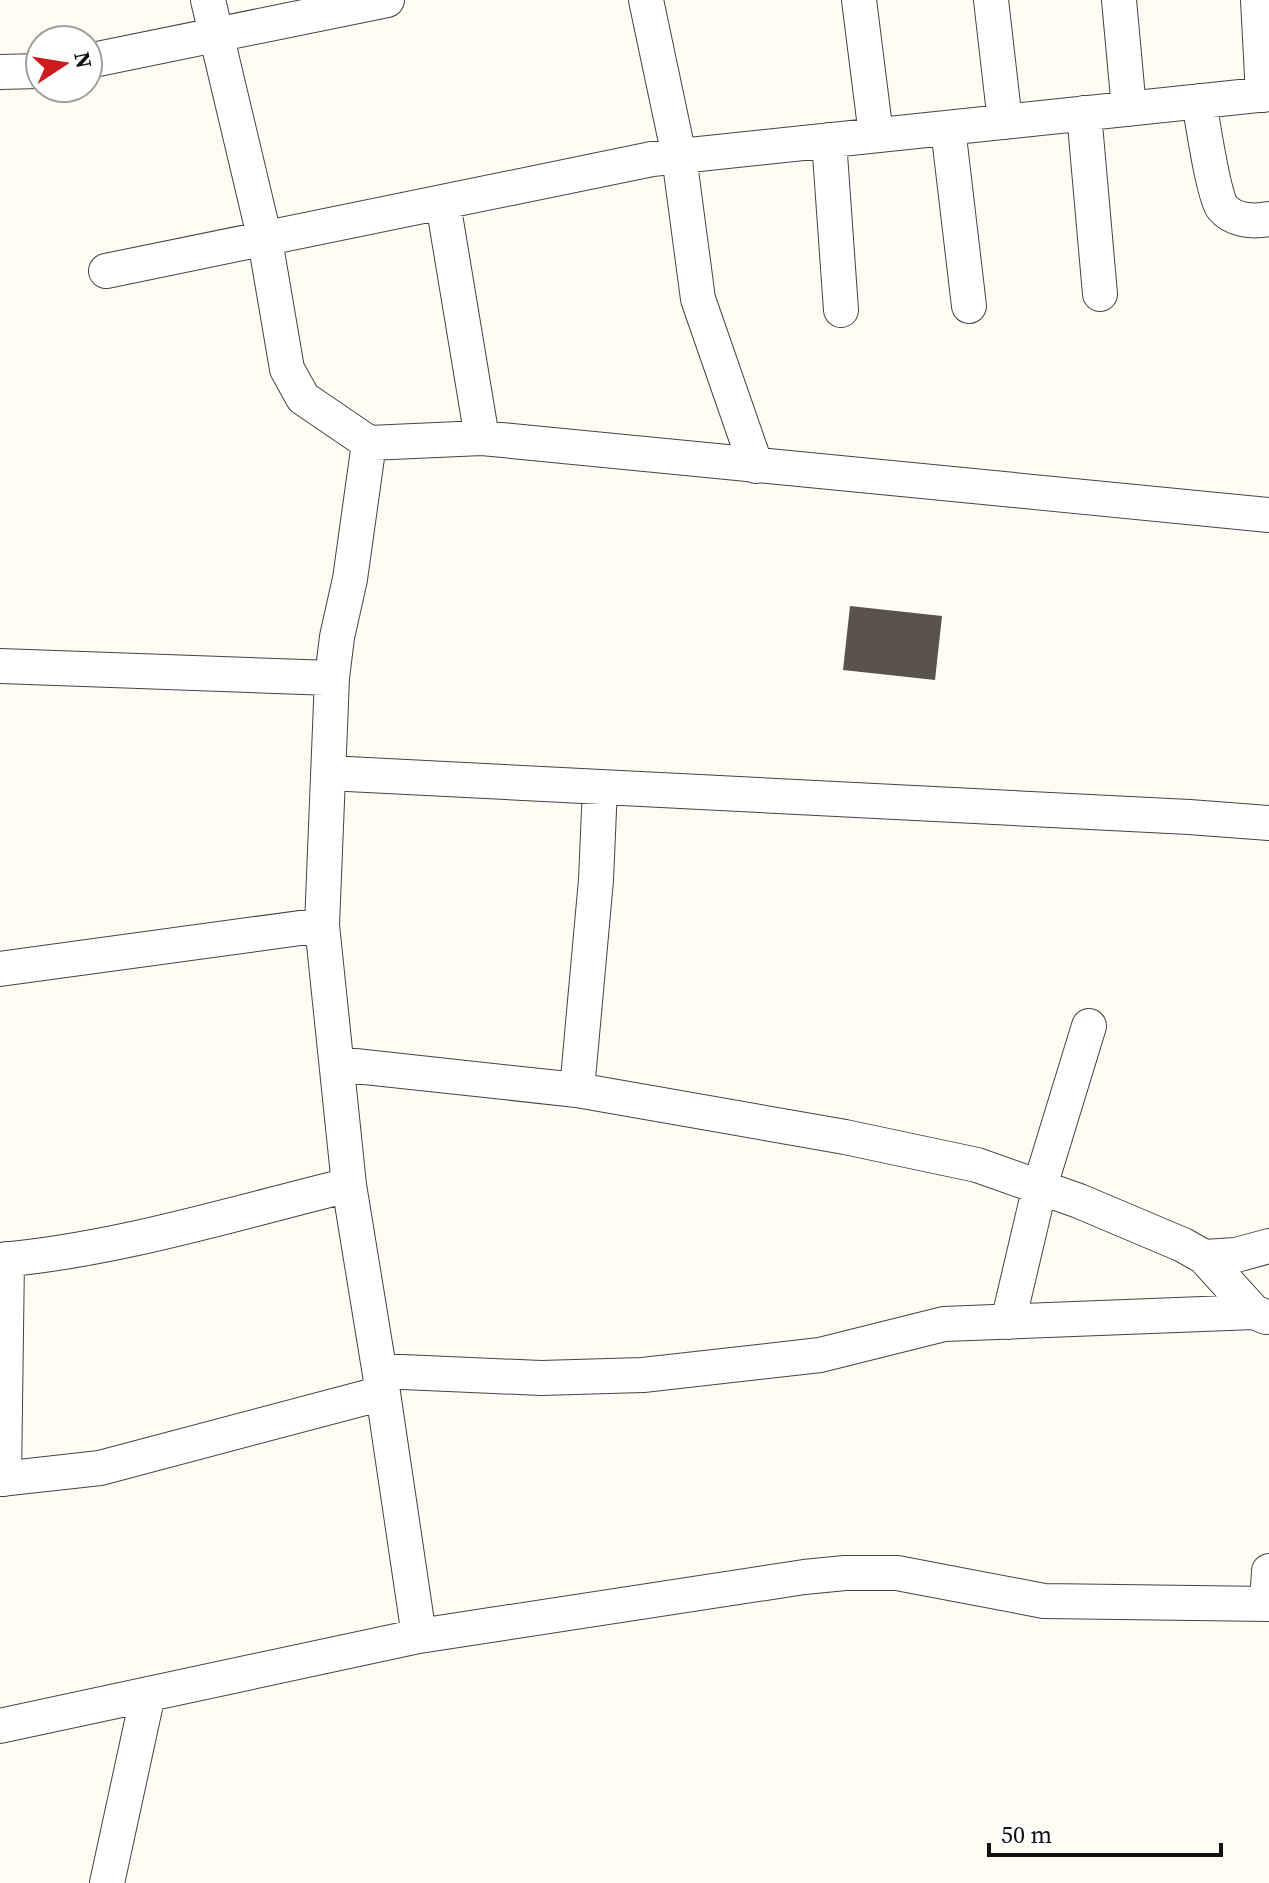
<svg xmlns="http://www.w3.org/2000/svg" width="1269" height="1883" viewBox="0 0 1269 1883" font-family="'Source Serif 4',serif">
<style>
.building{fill:#5a524c}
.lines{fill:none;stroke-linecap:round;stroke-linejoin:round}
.minor-casing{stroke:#434343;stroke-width:36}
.minor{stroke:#fff;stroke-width:34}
</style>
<rect width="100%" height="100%" fill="#fffdf3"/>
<path class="building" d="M850 606 942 616 935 680 843 670Z"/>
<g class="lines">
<defs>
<path id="minor" d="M208 0 265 240 287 369 303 398 369 443
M646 0 679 156 698 299 756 466
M859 0 876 135
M991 0 1005 122
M1119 0 1129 109
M1258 0 1263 95
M88 61 387 0
M0 72 40 71
M1199 101C1202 119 1214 198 1222 207 1233 221 1253 222 1269 219
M1084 113 1100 294
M948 128 969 306
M829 140 841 310
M443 203 482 438
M106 271 652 159 1269 94
M0 666 332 678
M328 773 1189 817 1269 823
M0 969 322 925
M337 1064 577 1090 596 880 600 787
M577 1090 845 1137 977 1165 1079 1201 1183 1245 1204 1257 1254 1312 1266 1317
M1204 1257 1236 1255 1269 1246
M0 1260C116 1250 235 1213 349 1185
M1008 1322 1040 1186 1089 1026
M380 1371 541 1378 643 1375 820 1355 944 1324 1254 1312
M0 1479 100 1468 383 1393
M4 1479 7 1259
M1267 1604 1269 1571
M419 1636 383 1393 349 1185 322 925 332 678 337 637 350 579 369 443 482 438 1269 515
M0 1726 419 1636 804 1577 845 1573H897L1044 1601 1269 1604
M107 1883 148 1694"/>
</defs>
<use href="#minor" class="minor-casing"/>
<use href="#minor" class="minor"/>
</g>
<g transform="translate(64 64) rotate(78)"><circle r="38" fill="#ffffff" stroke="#9f9f9f" stroke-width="2"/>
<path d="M0-6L14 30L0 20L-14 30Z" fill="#cc1c1d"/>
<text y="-12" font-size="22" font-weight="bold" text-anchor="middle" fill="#101010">N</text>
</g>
<path d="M989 1843v12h232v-12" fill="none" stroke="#101010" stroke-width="4"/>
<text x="1001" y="1843" font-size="24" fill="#101010" stroke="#ffffff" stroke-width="6" paint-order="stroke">50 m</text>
</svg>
